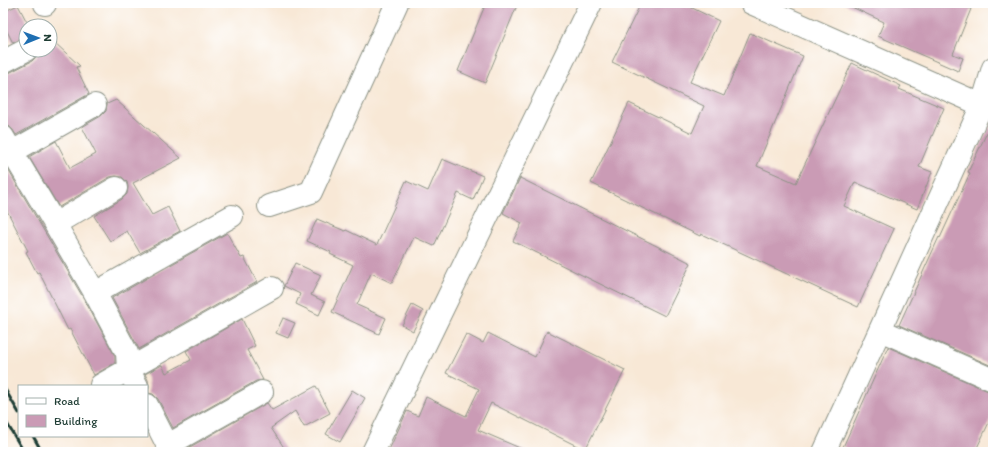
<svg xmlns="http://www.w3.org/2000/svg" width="996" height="455" viewBox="0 0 996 455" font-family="Itim,sans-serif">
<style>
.building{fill:#ca9bb5}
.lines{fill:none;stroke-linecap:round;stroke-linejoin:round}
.minor-casing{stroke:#8c9285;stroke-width:24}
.minor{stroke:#fff;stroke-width:22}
.rail{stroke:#1f3d34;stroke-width:3}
</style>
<rect width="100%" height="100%" fill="#fff"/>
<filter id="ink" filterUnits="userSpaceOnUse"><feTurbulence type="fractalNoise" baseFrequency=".025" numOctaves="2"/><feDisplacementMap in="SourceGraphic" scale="8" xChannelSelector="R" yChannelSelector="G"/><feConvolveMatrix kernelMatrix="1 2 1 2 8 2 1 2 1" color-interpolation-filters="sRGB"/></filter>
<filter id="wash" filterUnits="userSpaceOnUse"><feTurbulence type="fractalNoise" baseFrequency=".012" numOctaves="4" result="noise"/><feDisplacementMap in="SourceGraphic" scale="16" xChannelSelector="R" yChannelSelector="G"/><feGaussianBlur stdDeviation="0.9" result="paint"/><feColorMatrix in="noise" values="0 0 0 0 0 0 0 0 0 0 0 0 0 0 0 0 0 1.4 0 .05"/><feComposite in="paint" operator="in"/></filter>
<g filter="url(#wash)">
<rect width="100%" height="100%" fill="#f8e8d6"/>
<g id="blocks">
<path class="building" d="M486 3H518L485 83 458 71Z
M641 3H682L719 21 690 82 724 96 750 33 803 56 757 166 796 183 852 63 901 86 899 89 944 108 919 167 932 172 917 209 855 182 844 206 894 229 858 307 701 234 700 236 591 183 629 103 692 133 704 106 612 62Z
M843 3H956L971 9 953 54 963 58 958 71 878 36 884 22Z
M18 5 29 26H26V38L20 39 13 43 3 23V12Z
M53 41 80 66 76 67 89 94 16 135 13 130 9 126 3 125V74L9 73 32 61 37 56 38 50H50V42Z
M116 100 181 158 133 183 152 215 168 207 180 231 140 253 127 231 110 241 94 216 122 199 127 194 128 187 127 182 122 177 116 176 110 177 59 207 29 157 56 141 70 168 96 154 82 127 101 116 106 111 107 104Z
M992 122H993L992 366 899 325 939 237 940 238 970 173 968 172Z
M442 159 483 176 473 200 458 193 434 246 414 237 392 283 371 273 357 305 386 318 379 334 332 312 353 265 330 254 331 252 307 241 317 219 345 231 346 230 377 245 406 181 428 191Z
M3 161 84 299 115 356V363L94 375 70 329 68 330 39 272 37 273 26 252 28 251 3 203Z
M520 178 691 263 665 316 513 241 522 223 503 213Z
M227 233 241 258 244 257 257 282 139 349 112 298Z
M295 263 321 275 311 295 325 302 319 315 296 304 300 294 284 286Z
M412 305 423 311 413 331 402 325Z
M283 318 295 323 288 338 276 333Z
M242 319 255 346 247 350 263 380 256 381 173 428 158 399 153 394 148 393 149 386 148 380 145 374 162 365 166 373 191 360 186 351Z
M547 331 625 370 585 450 491 403 478 430 529 452H388L407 411 418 416 426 397 466 416 479 389 446 373 466 334 483 343 488 333 535 357Z
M888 347 988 391 993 392V414L975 452H855L843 447Z
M316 386 330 413 304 427 295 411 271 428 287 452H183V451L267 403 272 410Z
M352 390 365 398 340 442 326 434Z"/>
</g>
</g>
<g filter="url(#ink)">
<use href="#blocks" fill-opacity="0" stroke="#8c9285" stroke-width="1"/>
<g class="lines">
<defs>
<path id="minor" d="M751 3 993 110
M45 4V3
M3 62 26 50
M3 137 55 224 95 293 127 353 128 369 137 386
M12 152 95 105
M269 206 311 192 397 3
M55 224 116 188
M95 293 232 216
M880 330 993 380
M101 385 272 288
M147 405 171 452
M168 445 262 392
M373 452 591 3
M824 452 880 330 982 105 993 68"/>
</defs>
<use href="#minor" class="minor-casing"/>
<use href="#minor" class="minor"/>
<path class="rail" d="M3 386 19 413
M3 417 24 452
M33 436 42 452"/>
</g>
</g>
<rect width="996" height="455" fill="none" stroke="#fff" stroke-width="16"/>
<rect x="18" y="385" width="130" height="52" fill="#ffffff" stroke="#a5b1ae"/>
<rect x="26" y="398" width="20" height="6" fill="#ffffff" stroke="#a5b1ae"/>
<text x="54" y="405" font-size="12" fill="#1f3d34">Road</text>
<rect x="26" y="415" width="20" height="12" fill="#ca9bb5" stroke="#a5b1ae"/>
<text x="54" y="425" font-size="12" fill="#1f3d34">Building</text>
<g transform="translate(38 38) rotate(89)"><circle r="19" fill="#ffffff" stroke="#a5b1ae"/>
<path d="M0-3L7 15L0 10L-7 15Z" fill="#1f6fb2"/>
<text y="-6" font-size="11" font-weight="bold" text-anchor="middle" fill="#1f3d34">N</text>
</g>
</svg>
